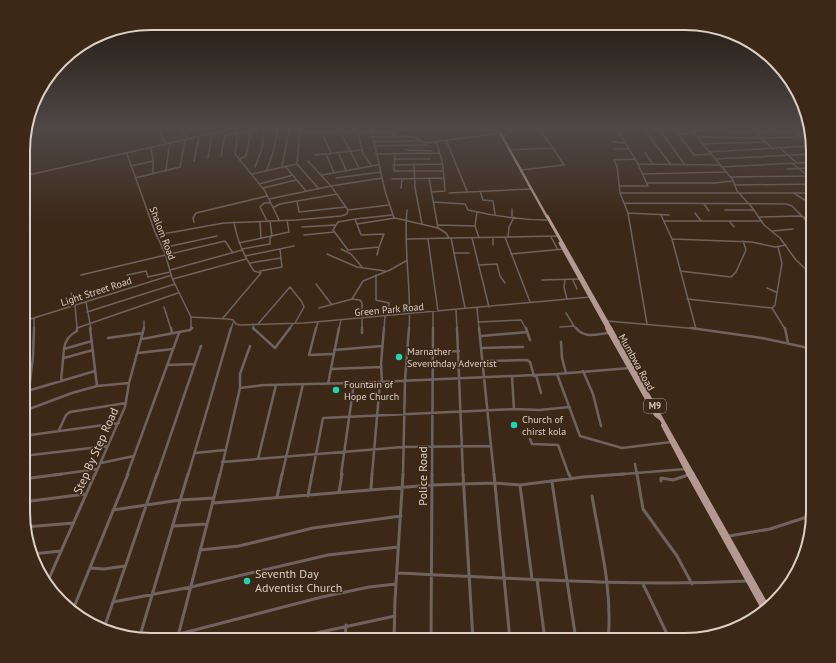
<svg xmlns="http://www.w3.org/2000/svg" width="836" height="663" viewBox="0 0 836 663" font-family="'PT Sans',sans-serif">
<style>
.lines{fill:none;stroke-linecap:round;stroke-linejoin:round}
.street-far2{stroke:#70635f;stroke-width:1.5}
.street-far1{stroke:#70635f;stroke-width:2.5}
.street{stroke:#70635f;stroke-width:3}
.primary-far3{stroke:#b39991;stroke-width:2.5}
.primary-far2{stroke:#b39991;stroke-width:3}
.primary-far1{stroke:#b39991;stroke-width:4}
.primary{stroke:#b39991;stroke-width:5}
.poi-dot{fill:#22d5af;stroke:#3b2817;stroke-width:1.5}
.labels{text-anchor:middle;stroke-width:3;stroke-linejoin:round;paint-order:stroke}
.shield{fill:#3b2817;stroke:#ac9d91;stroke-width:1}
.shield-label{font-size:9px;font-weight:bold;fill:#dccfc5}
.street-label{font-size:10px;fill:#dccfc5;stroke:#3b2817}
.poi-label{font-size:10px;fill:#dccfc5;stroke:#3b2817;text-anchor:start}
.near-street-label{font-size:12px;fill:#dccfc5;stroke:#3b2817}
.near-poi-label{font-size:12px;fill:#dccfc5;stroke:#3b2817;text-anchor:start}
.rim{fill:none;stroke:#dccfc5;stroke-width:2}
</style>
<rect width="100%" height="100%" fill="#3b2817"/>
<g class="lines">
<path class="street-far2" d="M181 129 187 139
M200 129 204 135
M235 129 237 135 235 154 265 191 279 220
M300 129 297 164 318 188
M371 129 385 191 394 218
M617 129 638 164
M644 129 671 165
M659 129 685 165
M675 129 678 133
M690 129 733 180 737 191 751 206 764 225 780 238 796 260 813 276
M159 130 163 140 166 142
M692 131 794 132
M340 132 359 168
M358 133 363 154 372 166
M693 133 678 134 694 155 711 154
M324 137 331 153
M372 137 412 136 426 143 500 133
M697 137 761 138 753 129
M503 138 513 129
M804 139 810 138
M446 140 467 191
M373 142 421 141
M613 142 625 143
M703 144 767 142
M374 146 428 145
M772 148 761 138 801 137
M614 149H629
M405 150 432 151
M509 150 553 148 540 131 559 129
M128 152 127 154 155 232 165 253 172 278 191 317
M338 152 346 170
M709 152 809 146 802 137 794 132 808 131
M395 153 394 171H443
M645 153 653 164
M376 154 439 153
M315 155 326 154
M221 156 225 135 264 129 315 132H392L395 136
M208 158 212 134
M240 159 246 156 251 129
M394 159H430
M635 159 614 160 617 166 620 193 628 213 647 324
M715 159 813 154
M153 161V174
M194 161 199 137
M308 161 331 186 348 210
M797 163 813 162
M414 164 415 188 422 224
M793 164 813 180
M393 165 442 164
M131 166 153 161 151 147
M282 166 289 130
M285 166 306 191
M255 167 263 145 264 130
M721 167 797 163 781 149
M787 169 813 168
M267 170 274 149 278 129
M521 170 564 165 553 148
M166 171 169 147 171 143
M334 173 326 154 362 150
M252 174 297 164
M642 174 726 172
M322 175 378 165
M24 176 232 129
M730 177 813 176
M135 178 180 167 185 140
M336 178 380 172
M429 178 438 228
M392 179 444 178 442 161 436 142
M647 183H715L732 181
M259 184 293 175
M734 185 813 184
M619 186H648L638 164 720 165
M263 188 296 180
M401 188 402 179
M480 191 483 200 493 201 495 214
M431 192 445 191 444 178
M449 193 531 189
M620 193H813
M795 194 813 205
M269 199 331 186 382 178
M297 201 299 212 346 207
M433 202 465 204 468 210C494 216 521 220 547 220
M624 203 786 204 792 206 803 217
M704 204 709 211
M274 207 280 204 337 194
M512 209V216
M348 210 389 205
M407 210C403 250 412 289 409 329
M725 210H754
M477 212 475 226 479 238
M628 213 669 215
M695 213 701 221
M661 215 672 239 696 329
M760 217 799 216 813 219
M804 218 813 229
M355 219 361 235 384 234 379 247 348 250 333 230 338 222Z
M355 219 392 215
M267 221 260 207 264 203H271
M664 221H762
M194 222 193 218 196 213 267 196
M260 222 261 238
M730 222 734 227
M357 224 395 218 438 228 446 233 449 238
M438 225 475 226
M302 227 335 225
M773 231 793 229
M157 235 224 223 296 220 341 216 347 214 348 210
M304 235 334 232
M505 237 530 302
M508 237 509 227 514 217
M551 237 558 250
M451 238 559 236
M472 238 489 307
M493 238V245
M406 239 451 238 465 308
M428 239 438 311
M672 239 752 242 775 247 786 245
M239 243 289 232 287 220
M162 248 217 236
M242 249 270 244V238L272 236 270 221
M341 249 351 254 362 267
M454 253H469
M327 254 357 267 385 271
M511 254 564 249
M377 255 379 247
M245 256 294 246
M250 263 281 258 280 249
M479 265 497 264 500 276 505 283
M170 270 242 250
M260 271 282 267 281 258
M680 271 731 277 736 272 746 250 743 241
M81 275 225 241 233 253
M127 275 146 271 148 277 170 272
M376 275V300L389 303 388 315
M173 279 246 259
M542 280 580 279
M565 280 564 287 567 299
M573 280 577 289
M316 284 332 305
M767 288 776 292
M71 293 75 305 77 328 178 293
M352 299 360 300 362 303V329
M687 299 772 308 775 305 782 263 778 247
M86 302 91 329
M164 307 171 329
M319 308 352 299 363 281 390 270 406 261
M477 308 479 329
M772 308 785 329
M456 310 457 329
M87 312 175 284
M566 313 574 326
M191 317 228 319 233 320 236 324 240 325 304 323 590 297
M223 318 261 273 254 271C244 256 237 240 234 222
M24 321 172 275
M144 321V329
M607 321 699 329
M479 322 521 320 526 329
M253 324 254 329
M258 324 290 287 302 302 304 307 295 323
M560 327 574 326 577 329
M34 329V318
M191 329V317
M231 329 233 323
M289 329 293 324
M316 329 318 322
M339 329 341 320
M384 329 385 316
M433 329V312"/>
<path class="street-far1" d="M171 328 172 333
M253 328 275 348 290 328
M316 328 309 355 332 354
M457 328 463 475
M479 328 491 446
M526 328 530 340
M576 328C585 339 596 334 609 333
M691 328 762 338 813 349
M785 328 788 343
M362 333V328
M481 336 527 332
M108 338 143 333
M142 339 190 330 192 328
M561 342 562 358 566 373
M482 348 523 347
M808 348 813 363
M64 349C65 340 69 335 77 331V328
M334 350 382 346
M138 353 173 349
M408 353 459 351
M64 358 93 350
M483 361 527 360 530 362 534 376
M167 365 195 364
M331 369 381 367
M583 371 593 394 601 426
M557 374 630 368
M536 375 541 393
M61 381 64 349 92 341
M382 382 381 364 384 328
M328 384 339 328
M97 386 129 383
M240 388V374L250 346
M29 390 33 357 34 328
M24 392 95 371
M514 409 539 410 570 407
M24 411 72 393 97 386 90 328
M59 430 66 415 70 412 126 403
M23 436 119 423
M530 439 532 444 558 445 569 475
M195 453 225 450
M23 456 108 446
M258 459 276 385
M222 462 403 447 491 446 494 475
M101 463 134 456
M635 464 637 475
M54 475 98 469
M95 475 125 407 129 383 144 328
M127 475 179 333
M157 475 201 346
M188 475 231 328
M220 475 240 388 264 385 354 383 557 374 580 436 622 448 671 442
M282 475 303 384
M312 475 323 418 514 409 512 376
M341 475 354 383
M372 475 380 382
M403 475 405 380 409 328
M432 475 433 328
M611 475 686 469"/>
<path class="street" d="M463 474 473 640
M494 474 510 640
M569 474 571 479
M637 474 643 509 677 556 692 584
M23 479 62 474
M661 481V478L673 480 688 475
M552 482 576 640
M520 485 532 579
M371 489 372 474
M339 492 342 474
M308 496 312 474
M592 496C600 543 613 592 608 640
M277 497 282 474
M23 502 86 494
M213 503 431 485 495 483 520 485 583 477 624 474
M113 510 180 500 214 498
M174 526 207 524
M25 527 74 523
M729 536 770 529 813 515
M200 550 239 546 313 528 401 516
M32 554 61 551
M90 568 104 569 125 566
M397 573C514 578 630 587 747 581
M537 580 545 640
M47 583 95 474
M643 584 670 640
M113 602 191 587 328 555 398 547
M72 612 128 474
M103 631 157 474
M139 639 188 474
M156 640 322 597 369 587 396 584
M177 640 220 474
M284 640 395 616
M345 640 346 625
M394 640 395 600 403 474
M431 640 432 474"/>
<path class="primary-far3" d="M498 129 547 217"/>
<path class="primary-far2" d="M547 216 611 329
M560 243 608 329"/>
<path class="primary-far1" d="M607 328 656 415 660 418
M610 328 693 475
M663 425 689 475"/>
<path class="primary" d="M689 474 764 609
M692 474 767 607"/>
</g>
<linearGradient id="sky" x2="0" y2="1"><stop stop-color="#20160d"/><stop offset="0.58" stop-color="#4f4847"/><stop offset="1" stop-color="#4f4847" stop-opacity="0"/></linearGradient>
<rect width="836" height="222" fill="url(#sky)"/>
<g class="poi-dot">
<circle cx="399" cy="357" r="4"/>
<circle cx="336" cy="390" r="4"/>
<circle cx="514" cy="425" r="4"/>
<circle cx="247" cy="581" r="4"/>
</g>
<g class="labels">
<rect class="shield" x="644" y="399" width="22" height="14" rx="3"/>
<g class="shield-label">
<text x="655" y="409">M9</text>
</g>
<g class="street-label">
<text transform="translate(163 233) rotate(69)" y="4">Shalom Road</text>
<text transform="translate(96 291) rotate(-18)" y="4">Light Street Road</text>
<text transform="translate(389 309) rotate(-5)" y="4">Green Park Road</text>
<text transform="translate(637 362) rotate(61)" y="4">Mumbwa Road</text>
</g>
<g class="poi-label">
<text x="407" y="355">Marnather<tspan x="407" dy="12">Seventhday Advertist</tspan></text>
<text x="344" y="388">Fountain of<tspan x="344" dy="12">Hope Church</tspan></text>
<text x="522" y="423">Church of<tspan x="522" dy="12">chirst kola</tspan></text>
</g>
<g class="near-street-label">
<text transform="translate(96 451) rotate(-66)" y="4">Step By Step Road</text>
<text transform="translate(423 476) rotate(-90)" y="4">Police Road</text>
</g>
<g class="near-poi-label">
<text x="255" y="578">Seventh Day<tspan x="255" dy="14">Adventist Church</tspan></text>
</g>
</g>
<path d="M0 0H836V663H0ZM151 30H685A121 121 0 0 1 806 151V512A121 121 0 0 1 685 633H151A121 121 0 0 1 30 512V151A121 121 0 0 1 151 30Z" fill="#3b2817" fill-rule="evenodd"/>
<path class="rim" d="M151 30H685A121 121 0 0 1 806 151V512A121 121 0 0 1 685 633H151A121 121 0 0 1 30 512V151A121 121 0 0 1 151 30Z"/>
</svg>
